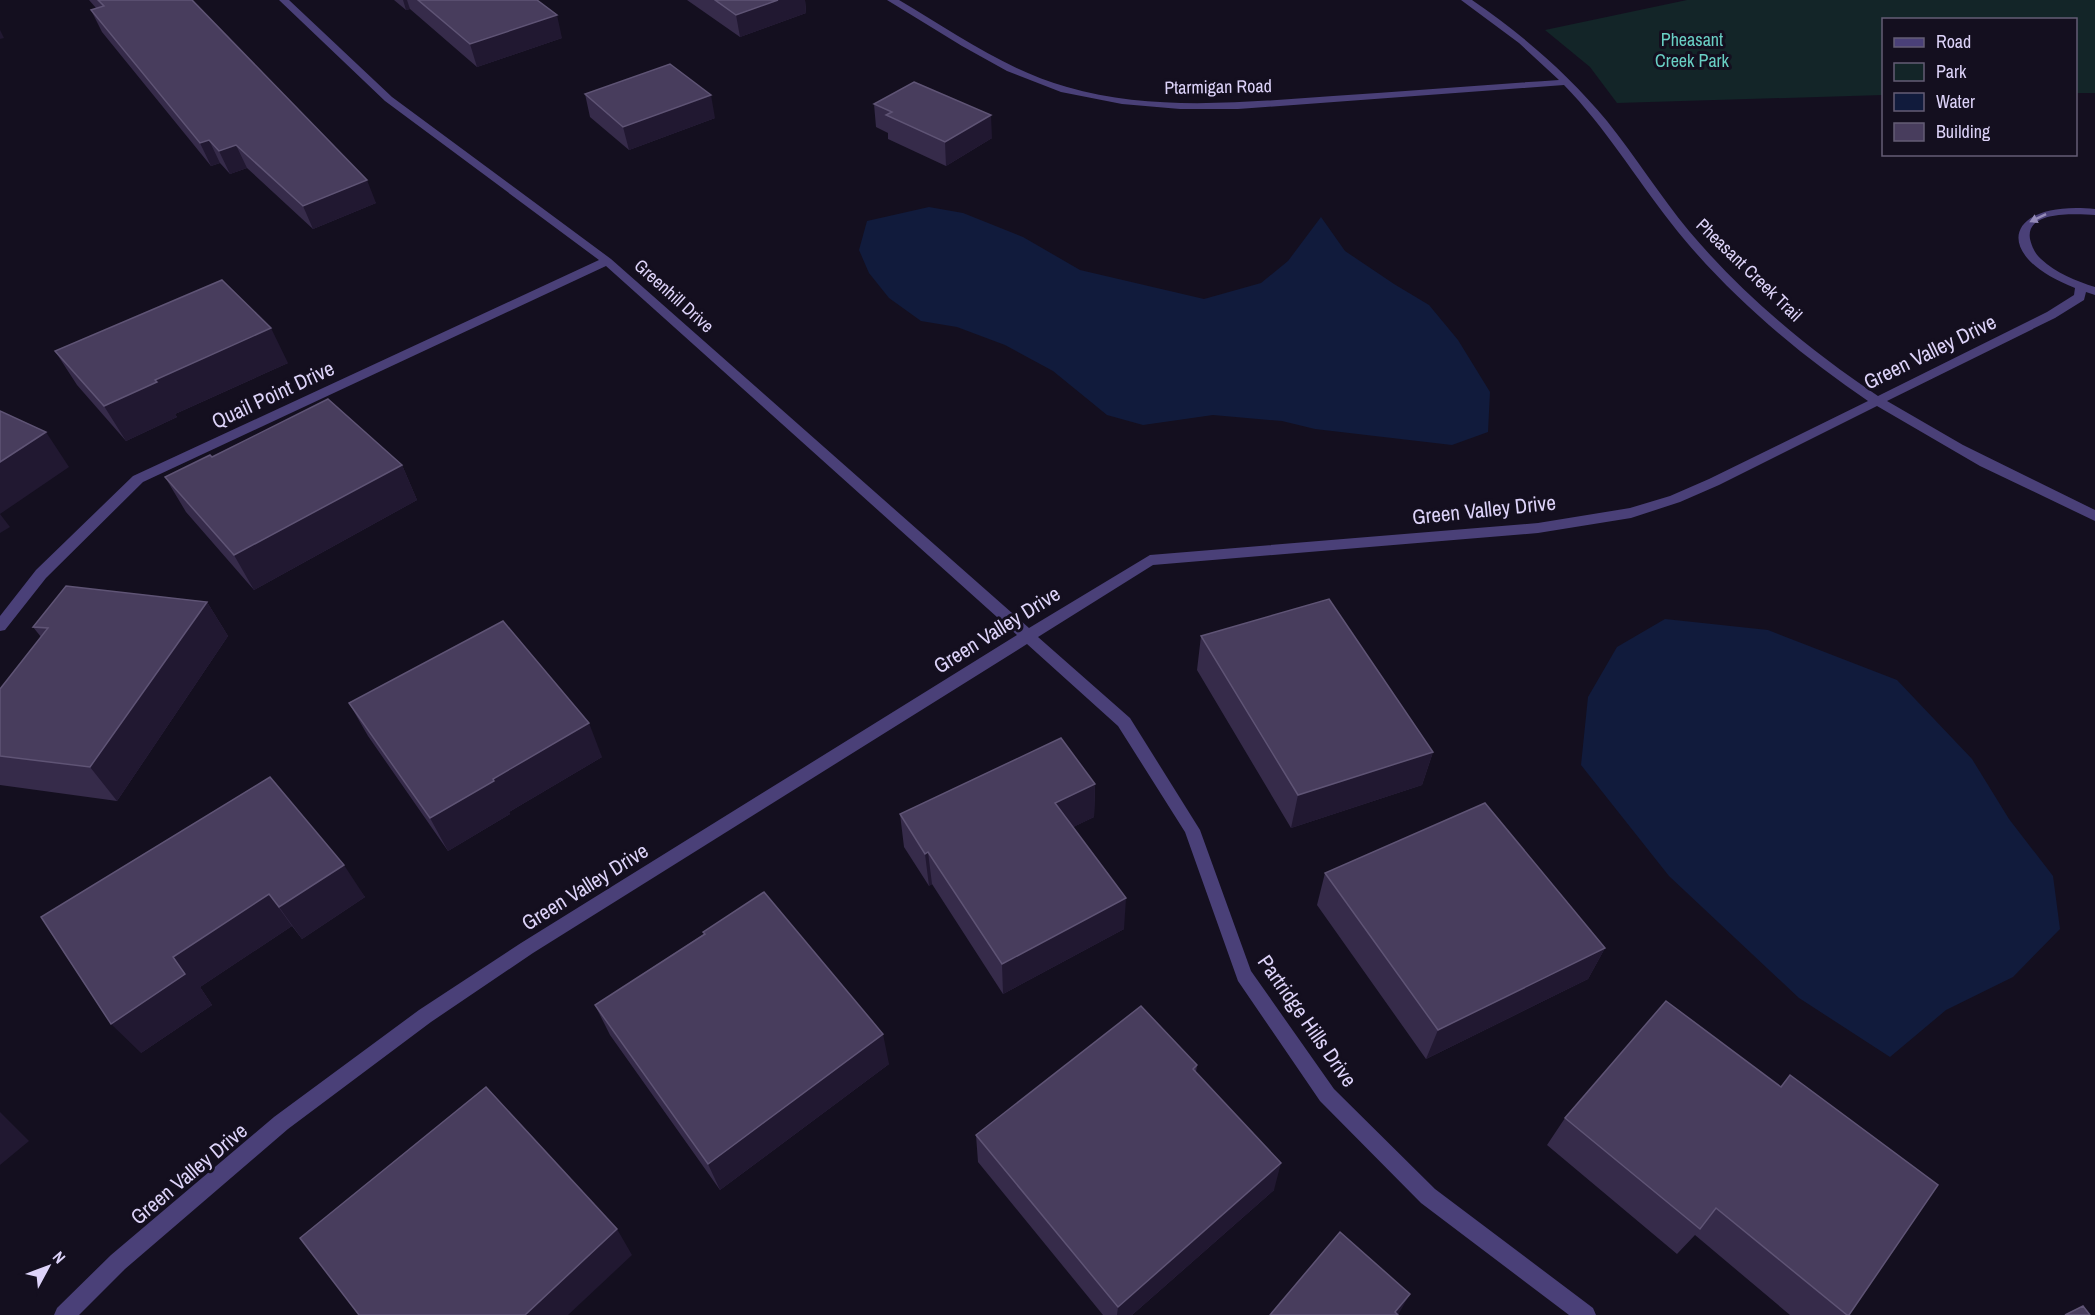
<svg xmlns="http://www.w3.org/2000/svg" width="2095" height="1315" viewBox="0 0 2095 1315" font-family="'Archivo Narrow',sans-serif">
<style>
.green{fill:#132528}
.water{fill:#111b3c}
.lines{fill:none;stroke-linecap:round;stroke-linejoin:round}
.minor{fill:#4a4078;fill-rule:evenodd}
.wall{fill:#362b4a}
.shaded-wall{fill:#211831}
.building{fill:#483d5d;stroke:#5f5475;stroke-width:1.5}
.oneway{fill:#948ab8}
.labels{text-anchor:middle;stroke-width:6;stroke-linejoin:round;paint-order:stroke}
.far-park-label{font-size:18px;fill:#69cfc4;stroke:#140f1f}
.far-street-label{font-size:18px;fill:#ddd3f9;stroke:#140f1f}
.street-label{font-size:21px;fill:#ddd3f9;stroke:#140f1f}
</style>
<rect width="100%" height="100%" fill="#140f1f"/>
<path class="green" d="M1687 0H2095V93H2076V20H1884L1883 95 1617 103 1590 67 1545 30Z"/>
<path class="water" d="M929 207 963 213 1023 237 1080 270 1204 299 1261 283 1288 261 1321 217 1345 251 1394 284 1429 305 1458 340 1490 392 1488 432 1452 445 1315 429 1282 421 1213 415 1143 425 1107 415 1053 371 1005 345 957 327 921 321 889 298 869 273 859 250 867 221Z
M1665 619 1768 630 1897 680 1972 759 2009 819 2053 876 2060 929 2013 977 1946 1010 1890 1057 1799 998 1669 876 1581 765 1588 697 1617 647Z"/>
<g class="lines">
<path class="minor" d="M279 0H289L392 97 611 259 1029 628 1150 555 1538 523 1630 508 1670 496 1709 479 1868 401C1796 352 1725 292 1671 223 1635 177 1605 127 1564 85L1238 109H1180L1122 104 1061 92 1007 71 962 46 887 0H899C953 32 1006 70 1067 87 1153 112 1245 102 1333 96 1408 91 1483 85 1559 80L1519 43 1461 0H1472C1523 35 1568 74 1607 121 1636 157 1660 196 1689 231 1742 294 1809 350 1878 396L2047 312 2074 295 2075 288C1991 256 2003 200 2095 209V215C2077 214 2025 210 2030 239 2032 247 2035 254 2041 259 2056 273 2076 281 2095 287V295L2086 292 2084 300 2055 318 1887 401 1963 445 2095 510V521L1980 466 1877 406 1719 485 1680 502 1631 518 1538 533 1153 565 1038 637 1130 718 1200 830 1251 971 1334 1089 1435 1189 1593 1308 1596 1315H1569L1421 1203 1320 1101 1238 981 1185 832 1118 726 1027 644 533 953 431 1022 288 1129 125 1269 79 1315H54L57 1308 111 1255 274 1117 419 1010 521 943 1017 635 606 266 143 482 46 578 5 630 0 631V616L36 570 133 476 599 260 385 101Z"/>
</g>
<path class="wall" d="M89 0H192L376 203 313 229 247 168 230 174 220 163 211 166 102 32 91 10 96 8Z
M394 0H537L562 38 477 67 410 9 406 10Z
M687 0H805L806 13 740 37Z
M585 94 715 118 629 150 590 117Z
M874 104 992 138 946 166 888 139V133L876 127Z
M55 351 288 363 175 414 177 417 126 441 77 385Z
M402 465 417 500 254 590 186 512 165 477Z
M207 602 228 636 117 801 0 785V689L41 637 33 627Z
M1201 636 1433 752 1422 785 1291 828 1197 670Z
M349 703 602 757 509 812 510 814 448 851 368 736Z
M270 777 365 897 302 939 292 926 200 987 212 1005 141 1053Z
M1095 784 1094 817 1073 827 1124 929 1003 994 932 884 929 886 904 847 900 814Z
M1325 873 1605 948 1588 979 1426 1059 1317 905Z
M703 932 889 1064 720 1190 610 1035 595 1005 704 934Z
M1197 1065 1196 1072 1274 1190 1132 1315H1103L978 1162 976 1135Z
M1790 1075 1849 1315H1790L1695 1235 1677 1254 1547 1145 1565 1118 1780 1087Z"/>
<path class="shaded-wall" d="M403 0H407L410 9 406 10Z
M778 0H805L806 13 740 37 736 15Z
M557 15 562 38 477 67 470 44Z
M0 30 4 38 0 39Z
M711 95 715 118 629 150 623 127Z
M991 115 992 138 946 166 945 142Z
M209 140 220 163 211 166 200 143Z
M236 145 247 168 230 174 219 151Z
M367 180 376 203 313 229 303 206Z
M271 328 288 363 175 414 177 417 126 441 104 406 155 380Z
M46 432 69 467 0 514 10 527 0 533V462Z
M402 465 417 500 254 590 234 555Z
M207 602 228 636 117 801 90 767Z
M589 723 602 757 509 812 510 814 448 851 430 818 493 779Z
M1433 752 1422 785 1291 828 1298 795Z
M1095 784 1094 817 1055 836V803Z
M928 852 932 884 929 886 925 854Z
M344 865 365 897 302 939 279 907Z
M269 894 292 926 200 987 212 1005 141 1053 111 1024 173 957Z
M1126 898 1124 929 1003 994 1002 964Z
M1605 948 1588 979 1426 1059 1438 1030Z
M883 1034 889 1064 720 1190 708 1164Z
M0 1112 29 1141 0 1165Z
M1281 1163 1274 1190 1132 1315H1117L1118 1307Z
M617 1229 632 1255 568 1315H525Z
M1410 1294 1398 1315 1395 1312Z"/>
<path class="building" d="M98 0H192L367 180 303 206 236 145 219 151 209 140 200 143 91 10 104 6Z
M418 0H537L557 15 470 44Z
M715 0H778L736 15Z
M670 64 711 95 623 127 585 94Z
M914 82 991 115 945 142 886 115 892 112 874 104Z
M222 280 271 328 155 380 157 382 104 406 55 351Z
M328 399 402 465 234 555 165 477 210 455 212 457Z
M0 411 46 432 0 462Z
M66 586 207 602 90 767 0 756V689L48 628 33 627Z
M1329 599 1433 752 1298 795 1201 636Z
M503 621 589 723 493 779 494 781 430 818 349 703Z
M1061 738 1095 784 1055 803 1126 898 1002 964 928 852 925 854 900 814Z
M270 777 344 865 279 907 269 894 173 957 185 974 111 1024 41 917Z
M1485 803 1605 948 1438 1030 1325 873Z
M764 892 883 1034 708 1164 595 1005 705 934 703 932Z
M1666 1001 1781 1087 1790 1075 1938 1185 1849 1315H1847L1716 1208 1700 1229 1565 1118Z
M1141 1006 1197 1065 1193 1069 1281 1163 1118 1307 976 1135Z
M486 1087 617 1229 525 1315H359L300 1238Z
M1340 1232 1410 1294 1395 1312 1398 1315H1270Z
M2083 1306 2090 1315H2065Z"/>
<defs><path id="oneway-solid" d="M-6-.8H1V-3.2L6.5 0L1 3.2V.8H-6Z" transform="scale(1.5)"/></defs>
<use class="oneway" href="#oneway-solid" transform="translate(2038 218) rotate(154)"/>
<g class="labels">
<g class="far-park-label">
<text x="1692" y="46">Pheasant<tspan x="1692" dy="21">Creek Park</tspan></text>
</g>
<g class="far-street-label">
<text transform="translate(1218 87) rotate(-1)" y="6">Ptarmigan Road</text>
<text transform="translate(1749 270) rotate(44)" y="6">Pheasant Creek Trail</text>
<text transform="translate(674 296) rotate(42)" y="6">Greenhill Drive</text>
</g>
<g class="street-label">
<text transform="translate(1930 352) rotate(-26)" y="7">Green Valley Drive</text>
<text transform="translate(273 395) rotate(-25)" y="7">Quail Point Drive</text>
<text transform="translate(1484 510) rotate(-6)" y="7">Green Valley Drive</text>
<text transform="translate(997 630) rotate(-32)" y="7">Green Valley Drive</text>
<text transform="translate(585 887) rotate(-32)" y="7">Green Valley Drive</text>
<text transform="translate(1307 1021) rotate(55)" y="7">Partridge Hills Drive</text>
<text transform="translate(189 1174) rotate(-40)" y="7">Green Valley Drive</text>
</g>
</g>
<rect x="1882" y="18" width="195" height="138" fill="#140f1f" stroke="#645d76" stroke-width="1.5"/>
<rect x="1894" y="38" width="30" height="9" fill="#4a4078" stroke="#645d76" stroke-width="1.5"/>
<text x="1936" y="48" font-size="18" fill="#ddd3f9">Road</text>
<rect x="1894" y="63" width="30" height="18" fill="#132528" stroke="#645d76" stroke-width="1.5"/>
<text x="1936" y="78" font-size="18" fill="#ddd3f9">Park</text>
<rect x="1894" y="93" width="30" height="18" fill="#111b3c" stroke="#645d76" stroke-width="1.5"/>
<text x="1936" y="108" font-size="18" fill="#ddd3f9">Water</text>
<rect x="1894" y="123" width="30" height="18" fill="#483d5d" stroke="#645d76" stroke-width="1.5"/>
<text x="1936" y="138" font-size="18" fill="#ddd3f9">Building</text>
<g transform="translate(48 1267) rotate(49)" stroke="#140f1f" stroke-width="4.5" paint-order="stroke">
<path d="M0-4.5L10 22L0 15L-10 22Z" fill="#ddd3f9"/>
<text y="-9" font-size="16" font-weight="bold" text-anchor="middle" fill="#ddd3f9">N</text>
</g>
</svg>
